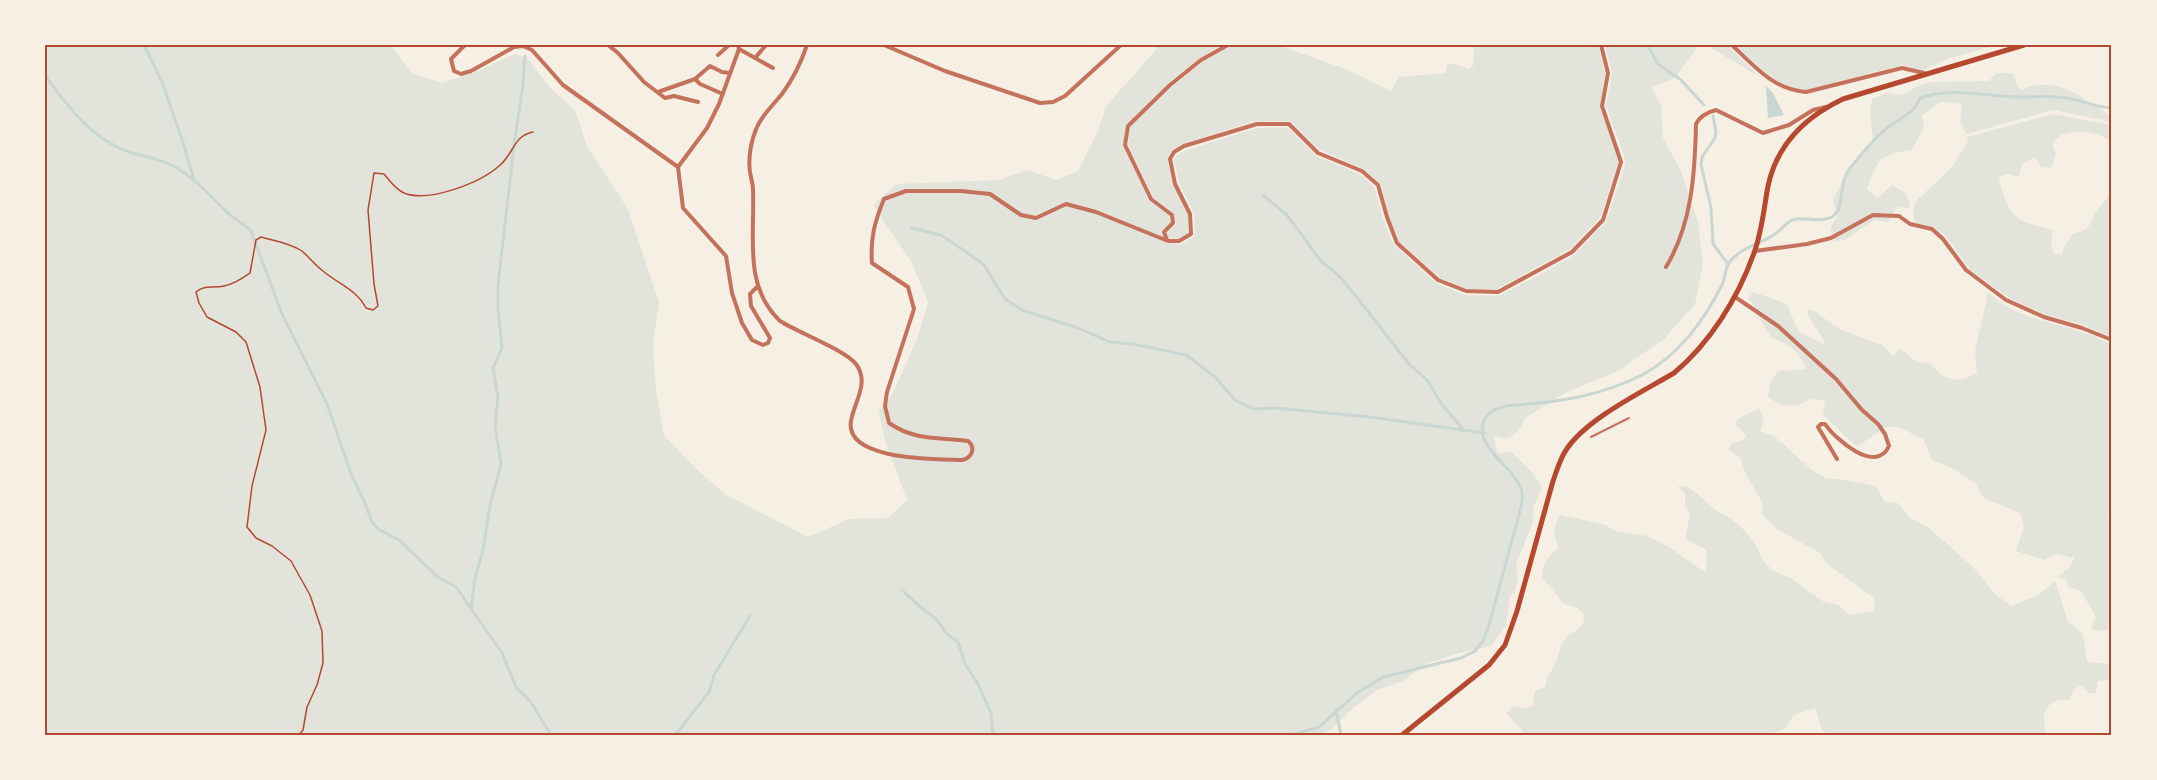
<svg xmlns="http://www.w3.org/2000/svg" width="2157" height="780" viewBox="0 0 2157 780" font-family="'Libre Baskerville',serif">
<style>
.green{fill:#e2e4dc}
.water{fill:#c9d6d2}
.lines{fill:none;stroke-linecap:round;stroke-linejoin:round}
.stream{stroke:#c9d6d2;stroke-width:3}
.path{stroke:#b5482f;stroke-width:1.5}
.service{stroke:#c5725c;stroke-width:2}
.minor{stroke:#c5725c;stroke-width:4}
.secondary{stroke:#b5482f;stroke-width:5}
.neatline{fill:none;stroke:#b5482f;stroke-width:2}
</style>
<rect width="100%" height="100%" fill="#f6efe4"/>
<path class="green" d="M45 45H390L413 74 442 83 470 74 515 54 527 58 552 90 575 110 587 146 628 209 659 302 653 345 656 390 664 435 694 467 725 494 808 537 849 519 888 518 907 500 884 438 879 411 893 393 917 339 928 302 912 263 873 205 897 184 999 180 1027 170 1056 180 1078 171 1098 131 1106 106 1157 49 1153 45H1222L1200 58 1169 83 1126 125 1123 146 1149 200 1170 216 1171 223 1161 231 1167 243 1180 245 1195 236 1194 213 1179 183 1174 160 1177 155 1186 150 1257 128H1288L1316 156 1360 174 1374 187 1383 219 1394 245 1436 283 1465 295 1498 296 1536 277 1574 255 1606 222 1626 162 1606 106 1612 73 1605 45H1699L1675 78 1651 87 1661 105 1663 138 1681 171 1698 222 1703 264 1695 304 1664 339 1618 371 1565 393 1525 418C1523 425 1521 426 1517 431 1510 441 1504 439 1494 436L1497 453 1511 452 1532 472 1542 488 1534 506 1532 524 1516 565 1518 582 1514 593 1510 595 1506 626 1491 646 1459 653 1426 664 1403 681 1377 690 1352 709 1331 730 1319 735H45Z
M1233 45H1278L1348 70 1391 91 1399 77 1446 73V66L1453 63 1469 69 1473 66 1474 45H1598L1605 73 1600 107 1619 162 1600 218 1570 249 1497 289H1467L1440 278 1399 241 1389 216 1380 183 1364 169 1320 150 1291 121H1256L1232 128 1183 144 1172 150 1167 159 1173 185 1188 215V233L1178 239 1169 238 1167 233 1176 224 1174 214 1153 197 1128 145 1130 127 1172 87 1202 62Z
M1706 45H1727L1760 77Z
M1736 45H1997L1950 58 1922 71 1902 65 1805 90C1776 88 1756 64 1736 45Z
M1996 73H2012L2020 90C2059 74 2081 97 2112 117V122L2053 110 1966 134 1960 121 1962 104 1940 102 1922 115 1924 127 1912 150C1877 156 1879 157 1867 189L1878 198 1892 185C1902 190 1911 195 1909 208L1897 207 1888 222 1874 220 1845 240 1835 241 1830 229 1838 215 1833 200C1844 178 1855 158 1873 141L1870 112 1872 99 1886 93 1902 95 1914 88 1931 82 1989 81Z
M2053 114 2112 125V142C2099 133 2080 129 2064 134 2060 135 2056 140 2052 143L2056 154 2051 168 2041 167 2035 157 2022 164 2019 177 2006 174 1999 178C2002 193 2009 216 2025 222 2034 226 2044 226 2053 230L2051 242 2053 253 2062 254 2064 247 2073 234 2085 230 2091 223 2096 211 2105 201 2112 189V337L2081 324 2044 314 2013 300 1971 271 1946 236 1932 226 1915 223 1913 213 1914 203 1952 167 1968 141 1967 137Z
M1753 292 1787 304 1798 331 1823 344 1824 341C1819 330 1809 322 1807 310H1813L1839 329 1882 345 1894 356 1899 348 1917 362 1931 364C1943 381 1960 384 1977 373L1975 351 1988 293C1997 299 2006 307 2015 311 2047 325 2082 327 2112 345V507L2108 517 2112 526V625C2105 632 2100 632 2091 629L2096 617 2081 591 2068 587 2066 579 2056 578 2070 567 2074 558 2055 554 2045 560 2016 551 2024 526 2020 513 1984 498 1975 483 1952 468 1932 460 1924 440 1899 427H1885L1857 447 1823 415 1825 401 1810 399 1797 406 1781 405 1768 397 1770 383 1778 371 1806 369C1803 359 1796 350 1786 344 1781 340 1774 341 1770 335 1760 324 1758 309 1748 298Z
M1759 408 1764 421 1760 431 1774 436 1812 470 1827 479H1838L1876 486 1885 502 1898 503 1910 518 1928 527 1973 567 1995 594 2011 606 2038 595 2055 581 2068 622 2083 634 2087 662 2112 664V680L2098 681 2096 693H2089L2081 686 2073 689 2070 699C2067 700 2064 700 2061 700 2041 703 2043 720 2046 735H1888L1881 733 1877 735H1828L1822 729 1815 708 1794 715 1785 729 1773 733V735H1522V730L1506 713 1513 706 1526 709 1533 705 1535 691 1546 686C1546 672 1551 674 1555 664 1559 655 1559 646 1566 638 1571 632 1579 630 1584 623L1583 613 1577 608 1562 603C1558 594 1548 586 1542 577 1543 562 1548 556 1559 548 1552 535 1554 528 1560 515L1606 525 1617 532 1647 536 1669 547 1706 573 1707 550 1685 539 1690 515 1685 507V493L1677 487 1688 486 1717 511 1734 521 1746 532 1755 543 1763 560 1773 571 1791 578 1824 602 1839 605 1849 615 1875 611 1874 598 1827 564 1820 553 1778 530 1762 514 1763 504 1746 474 1740 457 1728 449 1732 443 1743 440 1746 436 1742 430 1735 425 1738 419Z"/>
<path class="water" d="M1766 86 1773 93 1784 115 1768 118Z"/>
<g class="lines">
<path class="stream" d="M144 45 162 82 183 142 194 181
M1647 45 1658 64 1681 80 1704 105
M45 76C70 107 89 138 129 152 145 157 163 159 177 168 196 179 210 196 226 211 234 219 243 223 251 231L282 314 327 404 351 474 365 503 372 522 378 529 399 540 438 577 456 587 502 653 516 687 530 701 551 735
M1713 116 1716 131 1715 138 1702 157 1701 165 1711 207 1713 244 1728 264
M1263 195 1287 215 1321 261 1338 275 1355 295 1409 364 1427 380 1443 406 1463 429
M912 228 941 235 969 254 984 265 1005 299 1022 310 1078 328 1110 342 1133 344 1186 355 1215 377 1235 400 1245 405 1255 409 1275 408 1370 417 1484 433
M902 590 918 605 936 619 947 634 958 642 965 664 977 682 991 713 993 735
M471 610 475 578 483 550 490 505 501 464 495 426 498 397 493 368 502 348 498 310V285L515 137 523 85 525 56
M1336 710 1341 735
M675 735 709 692 714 675 750 616
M1291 735 1319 727 1357 693 1383 677 1461 658 1475 651 1483 641 1489 625 1521 507C1522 502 1523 495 1521 489 1514 466 1469 445 1486 417 1491 409 1506 405 1515 405 1560 402 1600 396 1642 375 1679 355 1703 322 1722 285 1725 278 1725 269 1729 263 1739 248 1761 244 1775 234 1782 230 1787 220 1796 219 1807 217 1821 223 1832 217 1845 209 1838 183 1850 168 1861 155 1874 138 1887 128 1900 118 1914 114 1920 98 1952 86 1987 97 2021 97 2036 97 2051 95 2067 98 2083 101 2094 107 2112 108"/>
<path class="path" d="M299 735 303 730 307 707 317 685 323 663 322 631 310 595 291 561 272 546 256 538 247 527 252 486 266 430 260 387 246 342 236 332 207 317 199 303 196 292C205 284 213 289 224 286 234 284 241 279 250 273L256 240 261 237C275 241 290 243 302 251 309 257 315 265 323 271 338 284 356 289 366 308L373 310 378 306 374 284 368 210 374 173 384 174C390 181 395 189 404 193 428 203 480 183 499 166 514 154 513 136 533 132"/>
<path class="service" d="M1591 437 1629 418"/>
<path class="minor" d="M465 45 451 59 454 71 461 74 471 71 514 47 523 46 532 50 563 85 678 167 683 208 726 256 732 293 742 323 752 340 763 345 768 343 770 338 751 306 750 294 758 286
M608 45 618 53 644 82 665 98 674 96 698 102
M807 45C801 63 793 79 782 94 774 104 762 115 757 127 751 140 748 158 750 172 751 178 753 184 753 190 755 236 743 286 780 321 797 332 845 350 856 364 870 383 854 402 851 421 844 461 938 459 962 460 972 458 976 448 968 441 938 437 915 441 889 423L885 406 887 392 914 309 908 287 872 263C870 238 875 221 884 199L906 191H961L990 194 1021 215 1036 218 1066 204 1096 212 1168 241H1179L1191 234 1190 214 1175 184 1170 159 1174 152 1184 146 1257 124H1289L1318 153 1362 171 1378 185 1387 217 1397 243 1438 280 1466 291 1498 292 1572 252 1603 220 1621 162 1602 106 1608 73 1601 45
M884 45 945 71 1040 103 1053 102 1065 96 1121 45
M1732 45C1754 66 1774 90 1806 92L1902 68 1924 73
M739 49 773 68
M718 55 729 45
M755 58 766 45
M695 79 700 84 723 94
M658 92 695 79 710 66 722 72 730 73
M678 167 707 128 719 104 739 49 738 45
M1167 240 1164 232 1173 223 1172 215 1151 199 1125 145 1128 126 1170 85 1201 60 1228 45
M1755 251 1807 244 1831 238 1873 215 1899 216 1910 224 1932 229 1943 239 1966 270 2006 300 2044 317 2082 328 2112 340
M1666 267C1692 224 1695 173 1696 124 1700 116 1708 112 1716 110L1763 133 1789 125 1813 110 1826 107
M1735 297 1778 326 1836 379 1862 410 1878 424 1885 434 1889 446C1876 475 1835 439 1825 424H1821L1818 427 1837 459"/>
<path class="secondary" d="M1402 735 1489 665 1505 645 1517 611 1553 481C1557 470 1560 459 1566 450 1586 419 1642 392 1674 373 1710 343 1738 298 1754 253 1762 231 1764 208 1768 186 1777 144 1805 117 1843 99L2024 45"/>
</g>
<rect width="2157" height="780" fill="none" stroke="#f6efe4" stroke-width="93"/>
<rect x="46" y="46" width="2064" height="688" class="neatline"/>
</svg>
